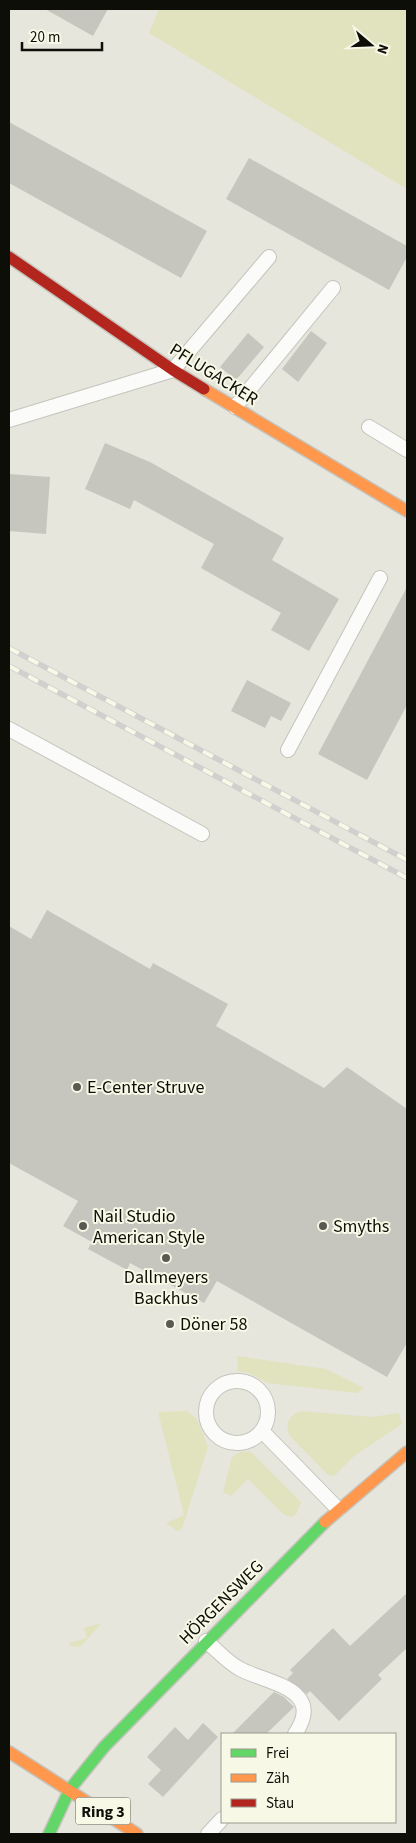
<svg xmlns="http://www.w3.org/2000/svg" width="416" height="1843" viewBox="0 0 416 1843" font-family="'Source Sans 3',sans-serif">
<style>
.green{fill:#e1e2be}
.building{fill:#c6c6bf}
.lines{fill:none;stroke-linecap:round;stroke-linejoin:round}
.lane-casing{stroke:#c4c4bd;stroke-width:16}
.fast-casing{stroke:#c4c4bd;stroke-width:14}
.slow-casing{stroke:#c4c4bd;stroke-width:14}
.jam-casing{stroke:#c4c4bd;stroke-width:14}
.lane{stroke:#fbfbfa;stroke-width:14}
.fast{stroke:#63d668;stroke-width:11}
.slow{stroke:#ff974d;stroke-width:11}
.jam{stroke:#b3261e;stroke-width:11}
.rail-casing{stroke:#d0d0ce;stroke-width:5.5}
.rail{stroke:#f7f8e6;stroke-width:4;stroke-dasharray:11;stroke-linecap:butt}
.poi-dot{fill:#5a5a53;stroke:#f7f8e6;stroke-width:2}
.labels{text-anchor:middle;stroke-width:4;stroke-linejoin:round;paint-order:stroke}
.shield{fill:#f7f8e6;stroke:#54544b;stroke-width:1}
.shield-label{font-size:16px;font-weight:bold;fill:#0e0e08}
.street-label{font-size:18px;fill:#0e0e08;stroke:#f7f8e6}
.poi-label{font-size:18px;fill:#0e0e08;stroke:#f7f8e6;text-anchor:start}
</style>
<rect width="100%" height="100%" fill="#e6e6dd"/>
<path class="green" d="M159 9H407V189L149 33Z
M237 1356 326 1369 364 1388 357 1393 267 1383 249 1373 238 1371Z
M187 1411 197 1419 208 1447 182 1529 177 1531 166 1523 184 1515 158 1412Z
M302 1411 372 1417 399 1413 402 1424 354 1456 334 1476 328 1475 289 1435C285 1423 289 1414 302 1411Z
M250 1451 301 1502 297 1513 292 1517 283 1514 248 1479 231 1496 223 1492 232 1457 241 1452Z
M102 1623 80 1647 70 1646 69 1643 87 1638 84 1628Z"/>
<path class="building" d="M45 9H108L93 36Z
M9 122 207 231 181 278 9 183Z
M249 158 407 246V257L389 290 226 199Z
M311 331 327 343 298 382 282 369Z
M248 333 264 347 236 380 220 367Z
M105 443 150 462 284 538 272 560 339 599 309 651 271 630 281 613 201 568 214 544 134 500 130 509 85 489Z
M9 474 50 477 46 534 9 531Z
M407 587V705L367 780 318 754Z
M247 680 291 703 281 721 271 716 265 728 231 711Z
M47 910 150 969 153 963 228 1004 216 1026 324 1088 347 1067 407 1109V1343L387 1377 217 1281 204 1303 130 1263 127 1270 88 1249 92 1242 63 1226 78 1201 9 1163V926L31 939Z
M407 1593V1648L378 1675 382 1679 339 1721 310 1691 307 1694 287 1679 293 1673 290 1670 333 1628 350 1646Z
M274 1692 284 1697 294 1707 266 1734H232Z
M203 1723 218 1737 163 1797 148 1784 161 1770 147 1757 175 1727 188 1740Z"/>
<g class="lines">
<defs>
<path id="lane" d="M235 407 333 288
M9 420 173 370 269 257
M369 427 407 450
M9 729 202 834
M288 750 380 578
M206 1412a31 31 0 1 1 62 0a31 31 0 1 1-62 0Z
M262 1431 338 1509
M206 1641C217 1650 227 1662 240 1669 266 1683 326 1688 295 1734
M208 1834 222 1819"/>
<path id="fast" d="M49 1834 70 1789 104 1747 325 1522"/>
<path id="slow" d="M204 389 407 511
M325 1522 407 1452
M9 1752 137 1834"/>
<path id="jam" d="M9 257 173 370 204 389"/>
</defs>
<use href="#lane" class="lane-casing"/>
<use href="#fast" class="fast-casing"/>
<use href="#slow" class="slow-casing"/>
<use href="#jam" class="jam-casing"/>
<use href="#lane" class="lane"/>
<use href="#fast" class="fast"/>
<use href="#slow" class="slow"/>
<use href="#jam" class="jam"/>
<defs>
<path id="rail" d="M9 648 407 860
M9 666 407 878"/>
</defs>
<use href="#rail" class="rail-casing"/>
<use href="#rail" class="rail"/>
</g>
<g class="poi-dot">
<circle cx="77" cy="1087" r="5"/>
<circle cx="83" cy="1226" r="5"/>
<circle cx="323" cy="1226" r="5"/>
<circle cx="166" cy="1258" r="5"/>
<circle cx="170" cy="1324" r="5"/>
</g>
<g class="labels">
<rect class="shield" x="75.5" y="1797.5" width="55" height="27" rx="4"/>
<g class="shield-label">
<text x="103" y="1817">Ring 3</text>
</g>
<g class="street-label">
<text transform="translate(214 374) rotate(32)" y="6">PFLUGACKER</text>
<text transform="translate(221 1602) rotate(-45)" y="6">HÖRGENSWEG</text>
</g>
<g class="poi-label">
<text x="87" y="1093">E-Center Struve</text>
<text x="93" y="1222">Nail Studio<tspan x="93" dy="21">American Style</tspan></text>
<text x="333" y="1232">Smyths</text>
<text x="166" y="1283" text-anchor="middle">Dallmeyers<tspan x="166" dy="21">Backhus</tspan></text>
<text x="180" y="1330">Döner 58</text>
</g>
</g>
<rect width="416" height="1843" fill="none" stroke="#0e0e08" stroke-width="20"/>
<rect x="221" y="1733" width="175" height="90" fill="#f7f8e6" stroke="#9a9a8d"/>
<rect x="231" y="1749" width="25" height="8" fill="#63d668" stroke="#9a9a8d"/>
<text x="266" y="1758" font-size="15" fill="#0e0e08">Frei</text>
<rect x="231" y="1774" width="25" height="8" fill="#ff974d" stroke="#9a9a8d"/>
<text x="266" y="1783" font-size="15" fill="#0e0e08">Zäh</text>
<rect x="231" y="1799" width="25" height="8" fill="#b3261e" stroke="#9a9a8d"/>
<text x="266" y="1808" font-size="15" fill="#0e0e08">Stau</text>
<g transform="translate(371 45) rotate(109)" stroke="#f7f8e6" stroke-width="4" paint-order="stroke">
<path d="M0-4L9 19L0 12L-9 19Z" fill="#0e0e08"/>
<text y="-8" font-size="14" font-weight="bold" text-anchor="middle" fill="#0e0e08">N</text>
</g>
<path d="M22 42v8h80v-8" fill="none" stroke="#0e0e08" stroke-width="2.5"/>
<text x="30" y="42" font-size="15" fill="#0e0e08" stroke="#f7f8e6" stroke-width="4" paint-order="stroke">20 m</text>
</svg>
